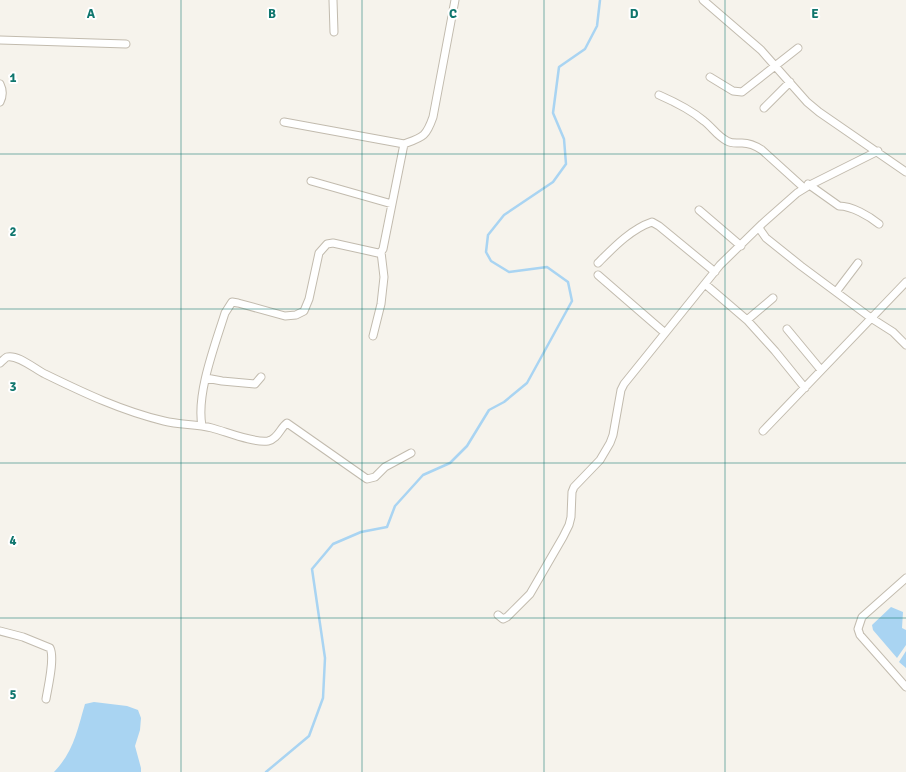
<svg xmlns="http://www.w3.org/2000/svg" width="906" height="772" viewBox="0 0 906 772" font-family="Signika,sans-serif">
<style>
.water{fill:#a9d4f2}
.lines{fill:none;stroke-linecap:round;stroke-linejoin:round}
.stream{stroke:#a9d4f2;stroke-width:2.5}
.street-casing{stroke:#c2bbae;stroke-width:9}
.street{stroke:#fff;stroke-width:7}
.grid{fill:none;stroke:#0f766e;stroke-width:1;stroke-opacity:0.55}
.grid-label{font-size:13px;text-anchor:middle;font-weight:bold;fill:#0f766e;stroke:#fff;stroke-width:4;stroke-linejoin:round;paint-order:stroke}
</style>
<rect width="100%" height="100%" fill="#f6f3ec"/>
<path class="water" d="M891 607 903 612 902 628 906 630V645L897 658 873 630 872 625Z
M906 651V668L899 662Z
M94 702 127 706 138 710 141 718 140 730 135 746 141 768V772H54C74 751 77 731 85 704Z"/>
<g class="lines">
<path class="stream" d="M266 772 309 736 323 698 325 658 312 569 333 544 361 532 387 527 395 506 423 475 450 463 467 446 489 410 504 402 527 383 572 301 568 282 547 267 509 272 491 261 486 252 488 235 504 215 553 182 566 164 564 139 553 113 559 67 585 49 597 26 600 0"/>
<defs>
<path id="street" d="M333 0 334 32
M703 0 761 50 807 102 819 112 906 172
M0 40 126 44
M710 77 733 91 742 92 798 48
M0 84C3 90 3 96 0 102
M659 95C675 102 690 109 704 121 712 127 717 136 727 141 732 144 736 143 742 143 749 143 756 146 762 150L804 188
M764 108 790 82
M284 122 404 144C423 137 426 137 433 117L455 0
M311 181 392 204
M808 184 839 206C852 206 869 216 879 224
M699 210 741 246
M759 228 766 238 801 266 871 318 893 332 906 345
M598 263C613 248 631 229 652 222L659 226 715 272
M598 275 665 333
M705 284 747 320 775 351 805 388
M836 292 858 263
M747 320 773 298
M787 329 821 370
M373 336 381 304 384 277 381 252
M0 363C2 361 5 358 7 357 18 354 36 370 45 374 84 393 122 411 164 421 180 425 196 424 212 428 227 432 253 443 268 441 278 439 280 428 287 423L367 479 375 477 385 467 411 453
M206 378 222 381 255 384 261 377
M202 426C196 394 215 345 225 313L232 302 238 303 285 316 296 315 304 311 309 299 319 253 327 244 333 243 378 253 381 252 383 249 404 144
M763 431 906 282
M906 578 862 617 858 629 860 635 906 687
M498 615 503 619 507 617 530 594 563 537 569 525 571 517 572 492 574 487 600 460 610 443 613 435 621 390 624 384 720 265 762 224 797 193 810 185 878 151
M0 631 23 637 50 648C55 658 48 687 46 699"/>
</defs>
<use href="#street" class="street-casing"/>
<use href="#street" class="street"/>
</g>
<path class="grid" d="M181 0V772M362 0V772M544 0V772M725 0V772M0 154H906M0 309H906M0 463H906M0 618H906"/>
<g class="grid-label">
<text x="91" y="18">A</text>
<text x="272" y="18">B</text>
<text x="453" y="18">C</text>
<text x="634" y="18">D</text>
<text x="815" y="18">E</text>
<text x="13" y="82">1</text>
<text x="13" y="236">2</text>
<text x="13" y="391">3</text>
<text x="13" y="545">4</text>
<text x="13" y="699">5</text>
</g>
</svg>
